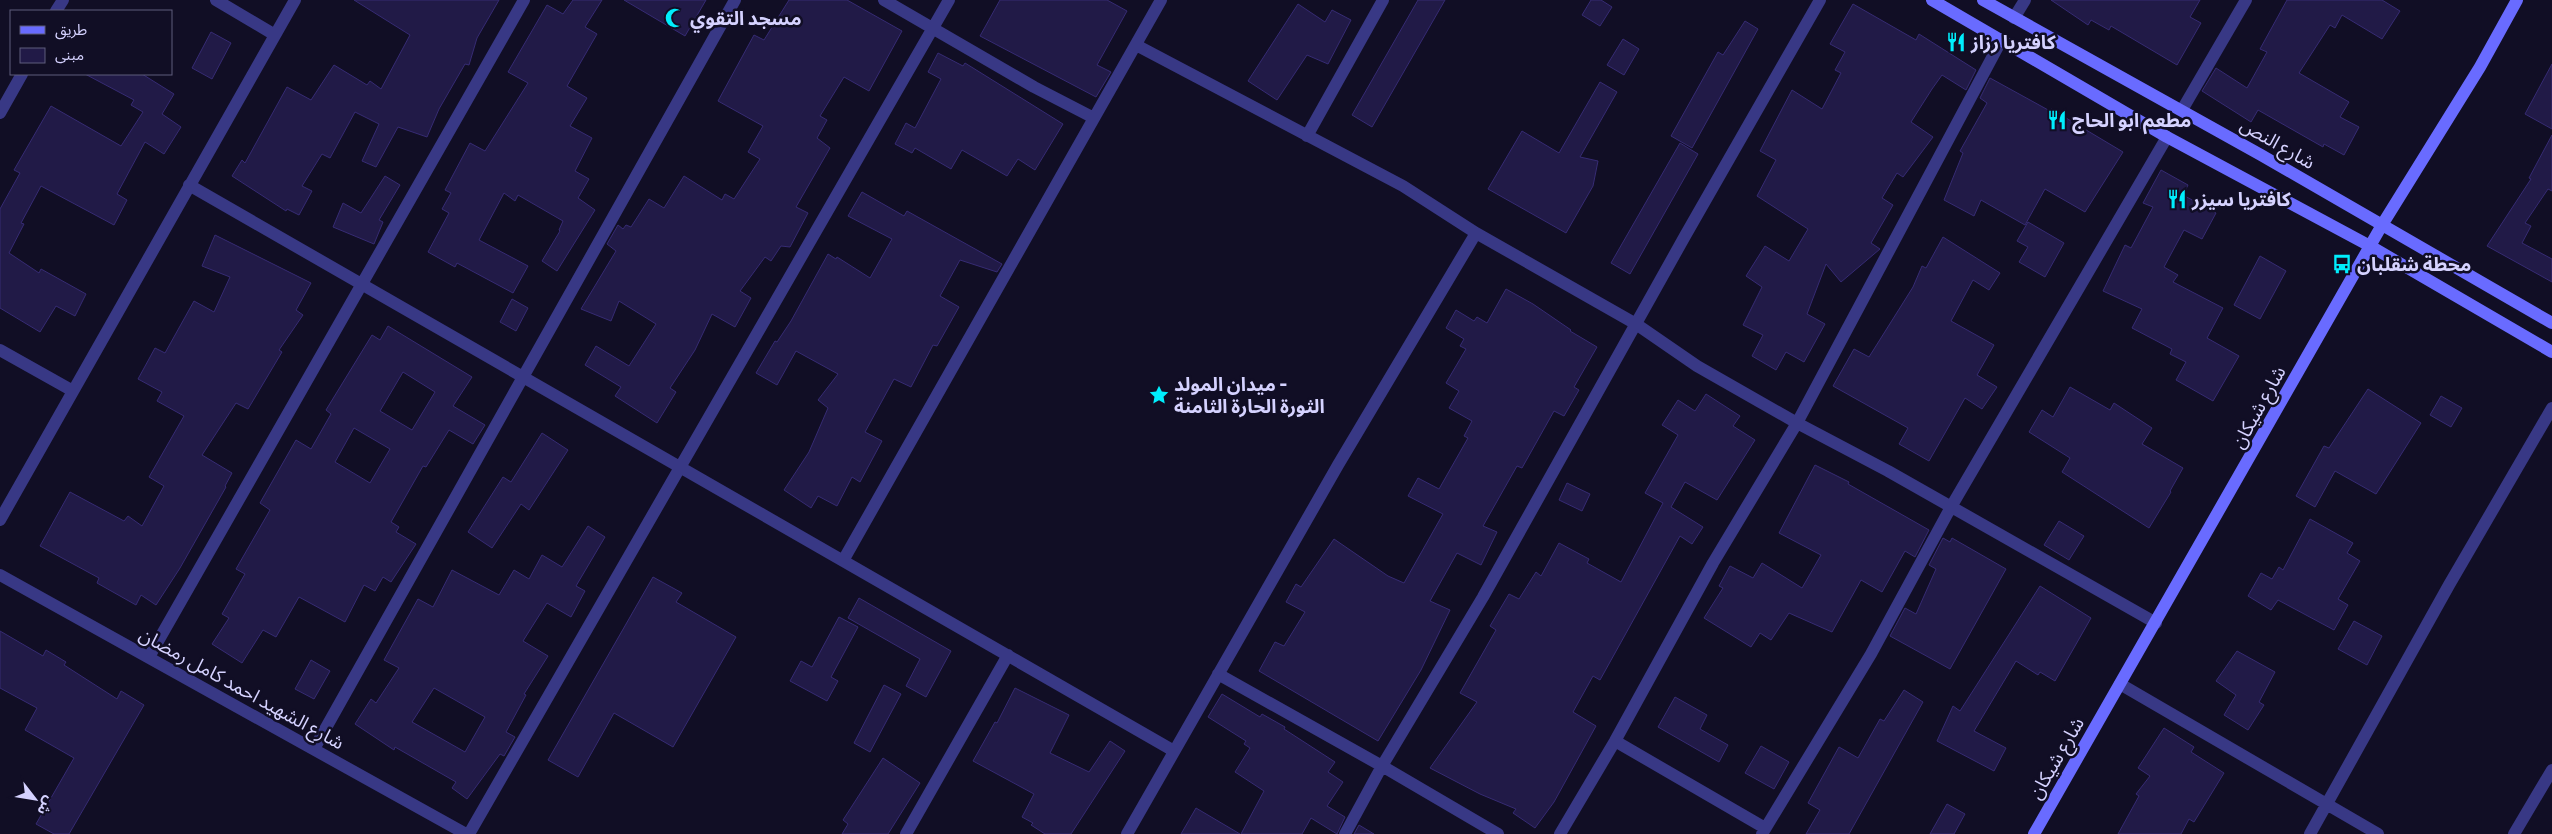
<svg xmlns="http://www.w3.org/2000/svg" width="2552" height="834" viewBox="0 0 2552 834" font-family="Commissioner,'Noto Sans Arabic',sans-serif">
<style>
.building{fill:#211a47;stroke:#362b73;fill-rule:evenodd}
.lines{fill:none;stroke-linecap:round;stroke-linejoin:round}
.street{stroke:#383885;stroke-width:12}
.secondary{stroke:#696bff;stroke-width:12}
.labels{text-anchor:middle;stroke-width:5;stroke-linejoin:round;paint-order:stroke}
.poi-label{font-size:19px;font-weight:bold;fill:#d5d2ff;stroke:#110e25;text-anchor:start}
.street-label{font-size:19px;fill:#d5d2ff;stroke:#110e25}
</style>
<rect width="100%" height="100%" fill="#110e25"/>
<path class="building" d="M354 0H499L477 38 469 65 465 64 439 109 427 137 398 127 376 167 362 161 379 124 355 112 330 158 322 154 302 186 312 191 299 215 287 209 286 211 232 176 242 160 245 163 287 87 311 100 334 65 367 85 370 81 381 89 410 35Z
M573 0H602L585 27 597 34 567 86 587 98 570 126 592 138 575 171 589 179 578 198 595 210 557 271 542 261 560 231 559 230 563 221 518 195 515 201 504 193 479 240 528 266 513 293 457 263 455 267 428 252 449 213 442 209 451 193 445 190 470 143 485 151 528 83 508 72 547 5 563 14Z
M624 0H706L685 36Z
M789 0H847L902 31 869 91 844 77 820 116 827 120 817 138 830 148 796 207 808 213 790 247 781 246 771 261 765 257 740 291 751 298 735 327 712 314 695 350 670 388 676 392 657 423 615 396 621 387 585 365 596 346 629 366 656 324 619 301 611 321 581 309 616 251 607 244 618 225 623 229 626 225 631 227 649 199 664 208 684 176 722 200 725 194 734 199 760 159 748 152 763 126 718 101 754 35 764 40Z
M1000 0H1107L1127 11 1097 65 1111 72 1096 97 980 36Z
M1418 0H1445L1372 127 1352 115Z
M1591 0H1601L1612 7 1600 26 1582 15Z
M2051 0H2200L2190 17 2201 23 2177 65 2111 26 2109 30 2091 20 2088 25Z
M2287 0H2382L2400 11 2382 39 2342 15 2335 28 2330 25 2299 73 2349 102 2340 117 2359 127 2344 155 2324 144 2323 147 2258 110 2251 122 2202 91 2216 68 2247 88 2267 52 2260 49Z
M1298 4 1325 22 1332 10 1351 20 1328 64 1307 55 1277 100 1248 81Z
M1853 4 1916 40 1919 34 1976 70 1966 90 1942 75 1932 89 1911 122 1933 137 1903 177 1897 173 1882 198 1893 205 1871 243 1880 249 1841 282 1826 264 1807 314 1825 324 1804 362 1786 352 1776 370 1752 356 1763 335 1743 325 1762 287 1746 276 1765 246 1789 261 1808 229 1757 196 1776 160 1760 151 1792 90 1822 109 1841 73 1835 70 1845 52 1830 44Z
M1745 21 1758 29 1692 148 1671 136 1718 52 1723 55Z
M211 32 231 43 212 79 192 68Z
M1623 39 1639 49 1624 75 1607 65Z
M938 53 963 66 965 63 1063 124 1035 170 1018 159 1007 176 962 150 951 169 915 148 912 153 895 144 906 123 915 128 941 79 928 72Z
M2552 64V129L2525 114Z
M85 74H142L174 94 162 114 181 127 164 154 145 142 117 194 127 200 114 225 41 186 21 223 24 224 9 253 39 273 41 269 86 294 75 316 56 306 40 332 0 308V209L20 173 14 170 51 106 121 146 143 112 131 105 134 100Z
M1990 78 2050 111 2051 109 2123 152 2085 212 2045 189 2025 225 1981 200 1974 216 1944 200 1963 153 1960 151 1987 103 1980 98Z
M1600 82 1617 92 1580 157 1598 161 1593 186 1566 233 1488 189 1522 131 1559 153Z
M2552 135V191L2548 189 2525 223 2531 226 2522 243 2552 259V282L2487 246 2531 179 2529 178Z
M1680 143 1698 154 1630 274 1611 263Z
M2161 170 2188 185 2183 195 2216 213 2202 239 2184 230 2164 267 2178 275 2173 282 2223 308 2207 338 2239 356 2213 401 2176 380 2186 362 2170 354 2172 349 2132 328 2142 309 2103 291 2125 245 2131 248 2153 207 2143 203Z
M385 176 400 185 379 220 383 222 374 244 333 227 343 203 361 213Z
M862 192 904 216 907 211 1002 264 997 272 960 260 940 296 959 307 937 346 933 345 911 387 894 379 865 432 882 441 860 482 852 477 837 506 818 496 811 508 784 490 809 452 828 408 818 400 838 374 796 351 777 385 756 373 775 341 777 342 791 321 828 254 836 259 837 257 870 278 892 239 848 216Z
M2028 222 2064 243 2045 277 2019 262 2028 247 2017 241Z
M215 235 311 283 296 310 303 315 279 350 282 352 248 409 236 403 202 455 232 473 225 486 226 487 180 568 156 605 141 595 136 605 97 583 99 578 40 546 70 492 124 521 128 516 142 526 164 486 149 477 184 416 157 401 162 392 138 379 155 348 165 353 194 301 214 312 230 277 202 266Z
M1943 237 2000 273 1989 290 1973 280 1951 321 1994 345 1977 375 1997 387 1982 409 1965 398 1929 461 1899 444 1908 428 1833 386 1854 349 1869 357 1913 287 1922 266 1926 268Z
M2260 256 2286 271 2260 319 2234 305Z
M1506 289 1533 304 1571 330 1570 331 1597 347 1574 387 1579 390 1564 416 1554 411 1522 468 1517 466 1483 526 1497 532 1481 565 1457 553 1430 601 1450 610 1421 670 1378 741 1259 671 1275 642 1284 646 1305 612 1286 602 1296 584 1301 587 1334 539 1388 576 1404 583 1443 514 1408 496 1418 478 1439 489 1468 438 1464 436 1472 421 1449 408 1459 391 1446 383 1466 349 1460 346 1464 339 1446 328 1456 310 1474 321 1477 317 1487 323Z
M512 299 528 308 516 331 500 322Z
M388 326 472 377 453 406 485 425 473 444 449 430 426 467 423 466 391 522 399 527 396 532 416 544 391 582 383 577 375 591 364 585 345 622 299 597 276 637 263 630 242 663 212 644 229 618 222 614 245 574 236 569 270 510 260 503 296 440 311 449 331 414 326 410 372 335 380 340ZM403 372 435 392 412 430 380 411ZM354 428 390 449 370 483 335 462Z
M2070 387 2110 410 2114 403 2152 428 2142 444 2183 468 2170 491 2171 492 2149 528 2062 472 2070 458 2029 432 2042 410 2053 417Z
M2368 389 2421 423 2376 494 2335 471 2315 507 2296 496 2324 446 2329 448Z
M1706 394 1740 416 1733 426 1755 440 1717 500 1685 482 1671 507 1703 527 1692 544 1680 536 1600 680 1593 676 1573 712 1596 726 1554 802 1535 828 1513 813 1516 809 1480 794 1430 768 1477 702 1460 693 1496 630 1490 626 1509 594 1519 599 1536 572 1541 576 1559 543 1589 559 1587 563 1621 582 1663 503 1645 493 1678 435 1662 425 1678 400 1695 411Z
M2441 396 2462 408 2451 427 2430 415Z
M542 433 568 450 529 510 521 504 492 548 468 532 503 477 511 482Z
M1815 465 1849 482 1848 484 1929 530 1915 557 1905 551 1882 592 1861 580 1832 632 1789 613 1771 640 1760 633 1751 647 1704 618 1723 588 1719 586 1730 566 1753 578 1762 563 1802 588 1821 555 1779 533Z
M1567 483 1590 494 1582 511 1559 500Z
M2310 519 2353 543 2347 553 2360 561 2338 599 2348 605 2334 630 2278 600 2271 610 2248 596 2261 573 2272 579 2279 567 2283 570Z
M2059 521 2084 536 2069 560 2044 545Z
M588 526 605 537 576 586 585 591 571 617 547 603 523 641 548 656 524 694 526 695 506 732 515 737 504 756 500 754 467 799 452 788 456 782 395 747 394 750 355 724 371 699 376 703 399 668 384 660 418 599 433 607 452 570 499 595 514 570 529 579 542 555 562 567ZM434 688 485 717 465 752 412 722Z
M1943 538 1950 542 1952 538 2006 569 1950 669 1890 636 1905 608 1916 614 1936 569 1929 565Z
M653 577 682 593 676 602 736 637 673 747 614 713 578 777 548 760Z
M2040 586 2091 618 2055 681 2040 672 2038 675 2016 661 1974 731 2006 748 1994 771 1937 741 1953 706 1960 711Z
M859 598 951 651 926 697 906 686 920 659 848 618Z
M839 617 858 627 831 677 838 681 827 701 790 681 801 661 812 667Z
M2354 621 2382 636 2367 665 2338 649Z
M0 631 43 656 46 650 66 662 64 665 117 699 121 691 144 705 69 834H54L36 824 74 758 25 730 37 708 0 688Z
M2237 651 2275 672 2259 702 2264 705 2248 730 2224 715 2236 695 2216 681Z
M311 660 330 671 314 699 295 689Z
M884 685 901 694 870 752 854 743Z
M1015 688 1069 715 1050 753 1089 772 1110 741 1125 751 1071 834H1045L1031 825 1033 823 1022 817 1034 794 973 761 995 722 997 723Z
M1904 690 1923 702 1849 834H1806L1820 810 1808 803 1839 747 1858 758 1880 719 1884 721Z
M1222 694 1260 717 1262 714 1285 727 1284 729 1335 762 1328 772 1343 782 1327 806 1345 817 1337 834 1311 818 1302 834H1241L1264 791 1235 772 1250 748 1244 744 1246 741 1208 717Z
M1675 697 1707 715 1700 729 1728 745 1719 762 1658 727Z
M2164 728 2194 747 2191 752 2224 773 2194 822 2189 819 2181 834H2118L2139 796 2136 794 2150 776 2138 768Z
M1761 746 1789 762 1774 789 1745 773Z
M883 758 920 783 888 834H842L848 824 843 820Z
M1947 804 1965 814 1954 834H1930Z
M1196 808 1240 834H1181Z
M1359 825 1374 834H1354Z"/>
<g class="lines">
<path class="street" d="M216 0 275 35
M884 0 1034 87 1094 118
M56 11 63 0
M2014 18 2025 0
M1136 45 1403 186 1476 233 1636 324 1697 366 1797 423 1888 471 2156 623
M2182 110 2246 0
M0 113 22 74
M1307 136 1383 0
M189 185 1174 751
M0 350 73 391
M0 520 295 0
M844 559 1161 0
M0 575 466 834
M149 657 524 0
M1218 674 1382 766 1498 834
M2120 684 2378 834
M1615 741 1765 828
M314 749 735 0
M469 834 949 0
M906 834 1008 655
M1127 834 1338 465 1476 233
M1345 834 1382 766 1483 597 1685 236 1820 0
M1560 834 1615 741 1713 563 1797 423 2002 39
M1762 834 1871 654 1951 507 2167 137
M2310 834 2449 585 2552 408
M2514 834 2552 770"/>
<path class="secondary" d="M1932 0 2167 137 2370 246 2552 352
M1983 0 2261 155 2552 323
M2034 834 2382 225 2480 67 2517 0"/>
</g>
<defs>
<symbol id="mosque-bare" viewBox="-9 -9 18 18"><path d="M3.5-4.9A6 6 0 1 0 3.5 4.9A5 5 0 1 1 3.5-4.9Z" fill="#00eefd" stroke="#110e25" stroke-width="2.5" paint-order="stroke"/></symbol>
<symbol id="restaurant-bare" viewBox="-9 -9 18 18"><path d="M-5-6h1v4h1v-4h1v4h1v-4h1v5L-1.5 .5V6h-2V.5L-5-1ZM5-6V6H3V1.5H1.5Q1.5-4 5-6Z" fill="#00eefd" stroke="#110e25" stroke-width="2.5" paint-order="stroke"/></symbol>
<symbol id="bus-bare" viewBox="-9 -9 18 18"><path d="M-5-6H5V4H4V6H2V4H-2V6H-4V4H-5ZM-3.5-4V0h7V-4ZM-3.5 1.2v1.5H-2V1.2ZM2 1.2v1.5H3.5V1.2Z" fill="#00eefd" stroke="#110e25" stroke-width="2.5" paint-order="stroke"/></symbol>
<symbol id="sight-bare" viewBox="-9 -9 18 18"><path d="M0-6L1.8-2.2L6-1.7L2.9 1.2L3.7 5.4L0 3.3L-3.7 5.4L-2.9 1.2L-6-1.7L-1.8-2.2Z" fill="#00eefd" stroke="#110e25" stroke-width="2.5" paint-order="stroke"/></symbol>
</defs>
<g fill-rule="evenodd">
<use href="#mosque-bare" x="661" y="4" width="28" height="28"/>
<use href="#restaurant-bare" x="1942" y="28" width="28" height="28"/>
<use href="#restaurant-bare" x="2043" y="106" width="28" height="28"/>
<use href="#restaurant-bare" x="2163" y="185" width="28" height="28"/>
<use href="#bus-bare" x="2328" y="250" width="28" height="28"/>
<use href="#sight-bare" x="1145" y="381" width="28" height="28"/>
</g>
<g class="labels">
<g class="poi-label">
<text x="690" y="25">مسجد التقوي</text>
<text x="1971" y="49">كافتريا رزاز</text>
<text x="2072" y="127">مطعم ابو الحاج</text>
<text x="2192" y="206">كافتريا سيزر</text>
<text x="2357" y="271">محطة شقلبان</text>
<text x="1174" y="391">ميدان المولد -<tspan x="1174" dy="22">الثورة الحارة الثامنة</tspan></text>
</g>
<g class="street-label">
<text transform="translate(2278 143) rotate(30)" y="7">شارع النص</text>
<text transform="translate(2258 407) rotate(-61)" y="7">شارع شيكان</text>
<text transform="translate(242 688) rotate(29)" y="7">شارع الشهيد احمد كامل رمضان</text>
<text transform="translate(2056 758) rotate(-60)" y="7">شارع شيكان</text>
</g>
</g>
<rect x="10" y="10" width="162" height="65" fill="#110e25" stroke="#5f5c7c"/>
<rect x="20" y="26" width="25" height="8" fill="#696bff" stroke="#5f5c7c"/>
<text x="55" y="35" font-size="15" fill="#d5d2ff">طريق</text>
<rect x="20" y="48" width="25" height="15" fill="#211a47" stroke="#5f5c7c"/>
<text x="55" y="60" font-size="15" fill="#d5d2ff">مبنى</text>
<g transform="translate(35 799) rotate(121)" stroke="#110e25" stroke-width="4" paint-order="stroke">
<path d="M0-4L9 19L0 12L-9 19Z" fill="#d5d2ff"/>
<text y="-8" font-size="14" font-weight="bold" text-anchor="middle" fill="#d5d2ff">ش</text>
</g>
</svg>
